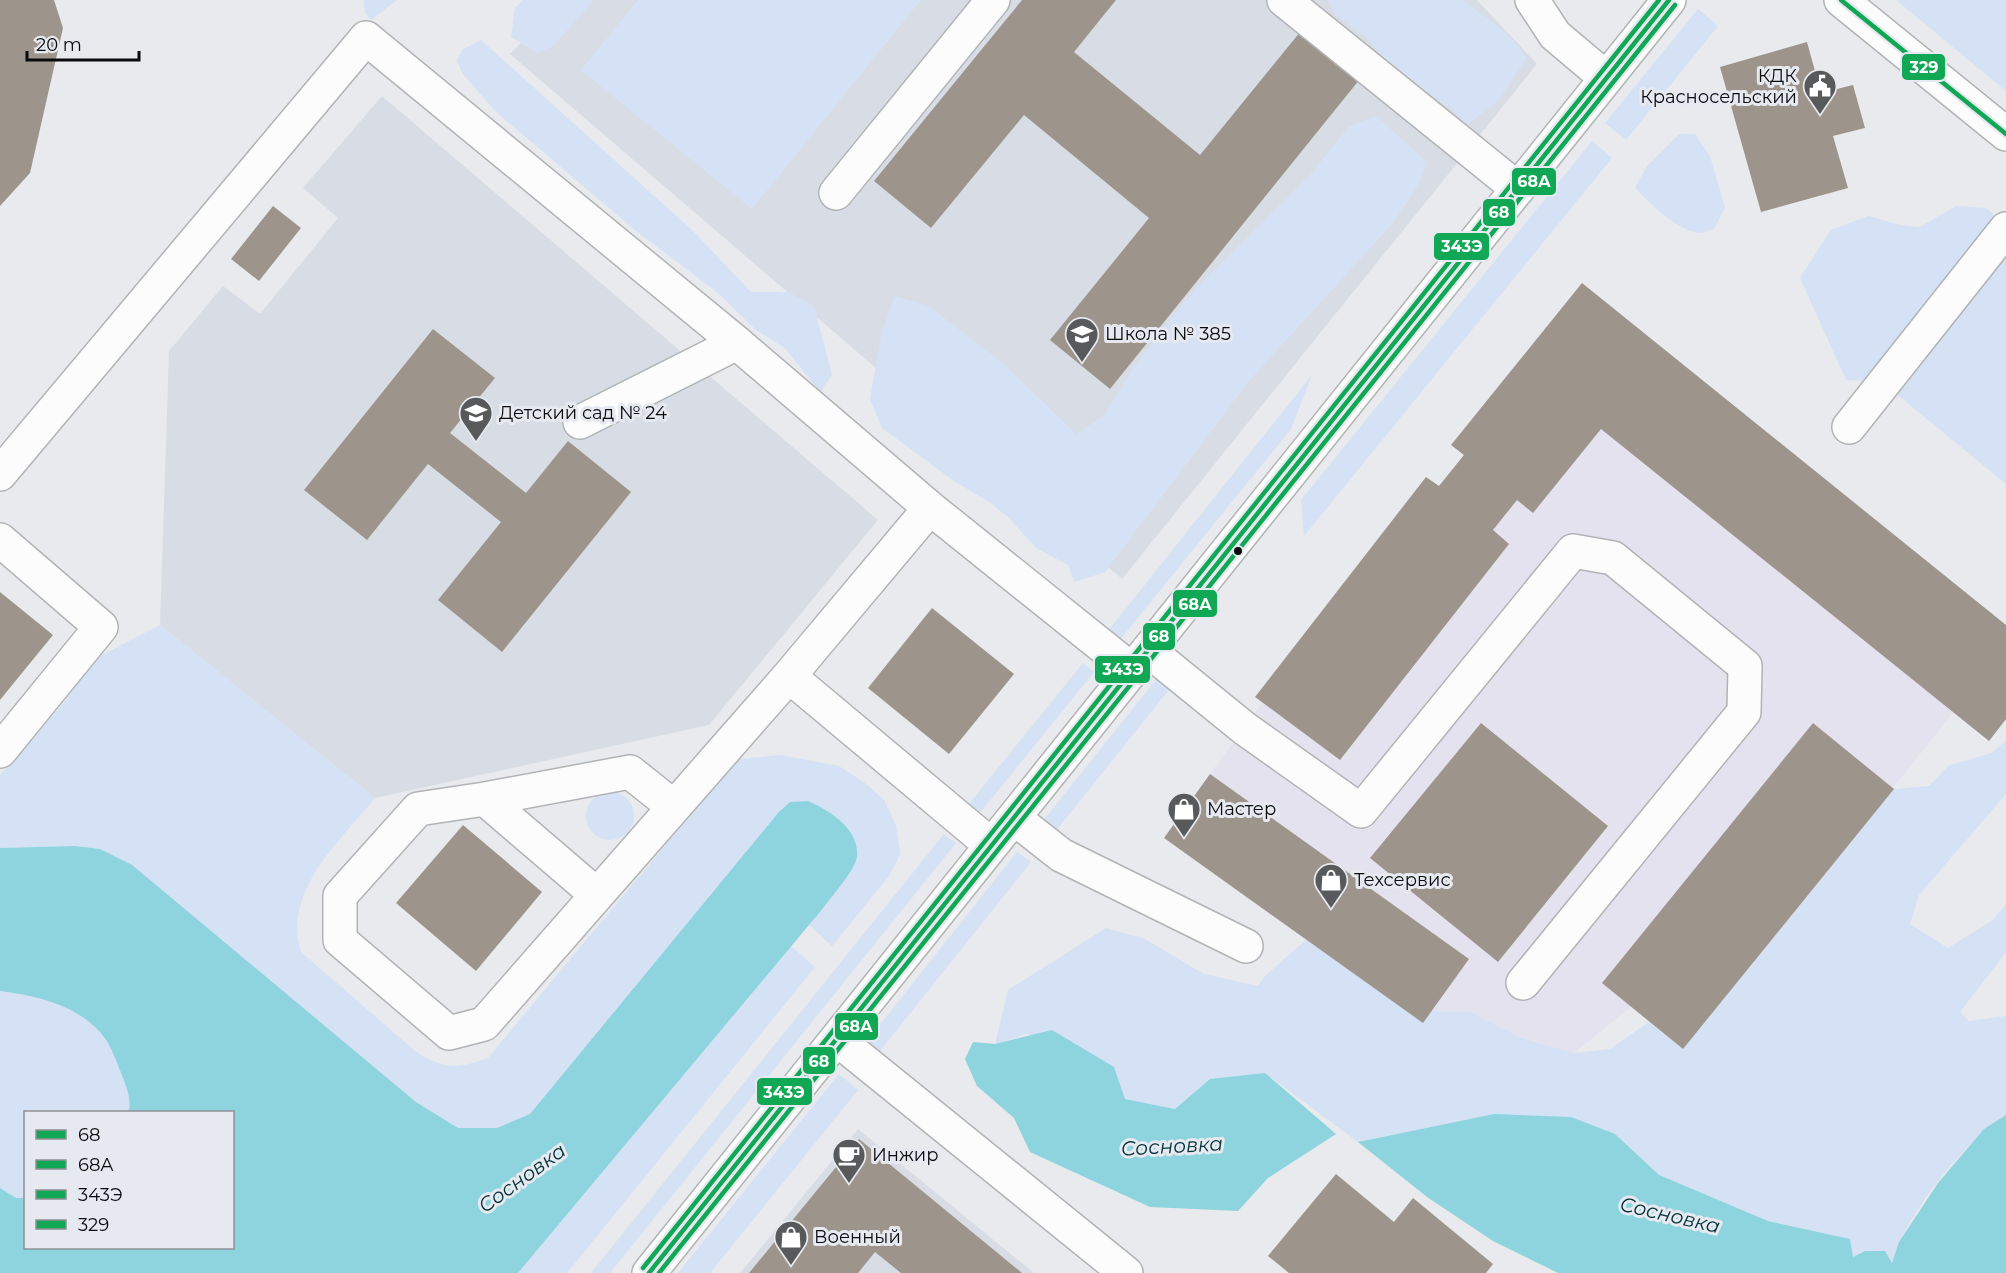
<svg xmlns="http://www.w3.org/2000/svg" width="2006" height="1273" viewBox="0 0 2006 1273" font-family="Montserrat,sans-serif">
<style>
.built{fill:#d8dde5}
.industrial{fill:#e5e2ef}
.green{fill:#d5e1f5}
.water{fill:#8ed4de}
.building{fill:#9d958b}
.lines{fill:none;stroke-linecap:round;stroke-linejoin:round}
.minor-casing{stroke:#b2b3b5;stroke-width:36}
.minor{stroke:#fcfcfc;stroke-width:33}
.bus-1-casing{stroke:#e6e9ef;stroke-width:9}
.bus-2-casing{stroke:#e6e9ef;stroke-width:9}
.bus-3-casing{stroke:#e6e9ef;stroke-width:9}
.bus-4-casing{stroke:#e6e9ef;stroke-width:9}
.bus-1{stroke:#10a855;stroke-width:4.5}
.bus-2{stroke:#10a855;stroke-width:4.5}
.bus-3{stroke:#10a855;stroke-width:4.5}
.bus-4{stroke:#10a855;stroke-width:4.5}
.bus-dot{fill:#0a0b0d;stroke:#e6e9ef;stroke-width:2}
.labels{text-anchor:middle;stroke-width:6;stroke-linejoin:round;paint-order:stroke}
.poi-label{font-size:18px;fill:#0a0b0d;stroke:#e6e9ef;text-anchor:start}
.water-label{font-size:20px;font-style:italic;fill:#003238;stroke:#e6e9ef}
.line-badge{stroke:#e6e9ef;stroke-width:2}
.badge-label{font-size:16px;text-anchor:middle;font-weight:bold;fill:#fff}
</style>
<rect width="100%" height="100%" fill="#e8eaed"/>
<path class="built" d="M564 0H1477L1537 64 1122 579 510 54Z
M382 96 878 520 709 725 375 798 160 625 169 351 223 286 260 314 338 218 303 188Z
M858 1129 1034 1273H740Z"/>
<path class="industrial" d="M1582 283 2006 625V719L1989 741 1953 713 1683 1049 1631 1007 1574 1053 1514 1035 1470 1012 1431 1011 1210 774 1262 703 1255 697 1426 477 1439 486 1464 455 1451 445Z"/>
<path class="green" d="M364 0H397L371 20 365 13Z
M523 0H594L553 46 538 53 511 37 515 8Z
M638 0H921L752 209 581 70Z
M1328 0H1462L1506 32 1527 57 1499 100 1463 128 1454 111 1392 68 1365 36 1336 15Z
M1896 0H2006V91Z
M1698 9 1718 26 1626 140 1605 123Z
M481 40 693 231 751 292H788L814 306 832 375 820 392 785 348 756 330 718 293 635 230 495 111 463 74 457 61 462 50Z
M1376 116 1427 162 1419 184 1393 223 1248 382 1105 572 1074 582 1068 565 1036 548 1008 517 989 502 954 481 882 428 870 399 882 331 895 296 929 306 1006 366 1076 434 1104 416 1136 364 1191 293 1311 174 1349 126Z
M1679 134H1695L1710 156 1725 208 1714 229C1710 230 1704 233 1700 233 1677 231 1650 203 1635 188L1647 166Z
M1592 141 1612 158 1304 536 1301 500Z
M1956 206 1986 208 1998 218 1874 381 1846 380 1800 278 1831 230 1869 216 1900 225 1920 227Z
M2006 252V484L1894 392Z
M1312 375 1291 429 1119 641 1108 631Z
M160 625 375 798C340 841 282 891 301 952L415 1051C443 1070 458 1069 488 1058L718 782 740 759 781 755 839 766 865 783 884 800 896 825 900 855 889 876 832 946 809 925 857 858 778 813 530 1114 497 1128H458L416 1102 132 866 100 849 75 846 0 848V775L68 698 77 668Z
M1083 663 1094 672 975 819 964 810Z
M1159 676 1172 686 1055 832 1042 822Z
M2006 741V794L1919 895 1910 924 1948 948 1993 920 2006 904V952L1960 1012 1969 1021 2006 1016V1115C1962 1144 1907 1213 1892 1264L1865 1251 1852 1258 1850 1239 1768 1221 1658 1175 1615 1134 1494 1114 1358 1142 1265 1073 1203 1085 1175 1109 1124 1099 1027 1034 995 1044 1008 990 1106 928 1145 939 1204 974 1258 986 1266 975 1307 939 1431 1011 1470 1012 1519 1037 1574 1053 1610 1049 1649 1022 1683 1049 1894 789 1929 786 1948 766 1991 753Z
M586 816a24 24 0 1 1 48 0a24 24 0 1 1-48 0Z
M944 834 956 843 610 1273H591Z
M1017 852 1031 862 876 1056 863 1046Z
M791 946 815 967 567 1273H518Z
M0 991C39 996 86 1007 108 1043 113 1052 117 1063 121 1073 125 1083 133 1102 128 1112H26L25 1198H16L0 1188Z
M839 1074 858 1090 710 1273H678Z"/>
<path class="water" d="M808 801C829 810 860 829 857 857 855 870 832 896 824 907L518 1273H0V1188L16 1198H25L26 1248H232V1112H128C133 1102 125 1083 121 1073 117 1063 113 1052 108 1043 86 1007 39 996 0 991V848L75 846 100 849 132 865 416 1102 458 1128H497L530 1114 778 813 790 802Z
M1052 1030 1114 1067 1125 1099 1175 1109 1210 1079 1265 1073 1336 1134 1268 1178 1238 1211 1150 1207 1030 1152 1014 1118 977 1086 965 1059 973 1042 995 1044Z
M1494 1114 1571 1117 1615 1134 1659 1175 1768 1221 1850 1239 1853 1257 1865 1251H1885L1892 1263 1899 1242 1938 1183 1984 1129 2006 1115V1273H1558L1493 1241 1427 1197 1358 1142Z"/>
<path class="building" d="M0 0H54L63 28 30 173 0 206Z
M1022 0H1116L1074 52 1200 155 1305 26 1364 74 1110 389 1050 340 1149 218 1024 115 931 228 874 181Z
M1807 42 1821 93 1853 85 1865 128 1833 136 1848 188 1761 212 1720 67Z
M273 206 301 228 259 281 231 259Z
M1582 283 2006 625V719L1989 741 1601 429 1533 513 1517 500 1493 530 1509 544 1340 760 1255 697 1426 477 1439 486 1464 455 1451 445Z
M433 329 495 378 450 433 526 493 568 441 631 492 502 652 438 600 501 522 428 464 367 540 304 490Z
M0 592 53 635 0 700Z
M932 608 1014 674 949 754 868 688Z
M1481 723 1608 826 1498 962 1370 858Z
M1813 723 1894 789 1683 1049 1602 983Z
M1210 774 1469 959 1423 1023 1164 838Z
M463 825 542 892 476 971 396 903Z
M859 1139 1022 1273H901L875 1252 858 1273H749Z
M1336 1174 1394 1222 1413 1198 1493 1264 1486 1273H1289L1268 1256Z"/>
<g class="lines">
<defs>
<path id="minor" d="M1284 0 1518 189
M1532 0 1555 35 1606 78
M1841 0 2006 134
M836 193 993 0
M580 422 737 343
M1849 427 2006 229
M0 474 366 38 737 343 930 508 1132 670
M0 540 101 627 0 751
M1148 650 1244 728 1361 811 1573 551 1613 558 1745 666 1744 712 1523 983
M789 676 991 845
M485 799 630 772 674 807
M1014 818 1061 855 1246 946
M597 895 485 799 418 809 340 896V940L449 1033 484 1024 789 676 930 508
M838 1040 1126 1273
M649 1273 1669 0"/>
</defs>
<use href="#minor" class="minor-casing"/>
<use href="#minor" class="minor"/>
<defs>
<path id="bus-1" d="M649 1273 1669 0"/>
<path id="bus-2" d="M659 1273 1675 5"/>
<path id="bus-3" d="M643 1268 1659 0"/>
<path id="bus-4" d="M1841 0 2006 134"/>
</defs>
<use href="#bus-1" class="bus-1-casing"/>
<use href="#bus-2" class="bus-2-casing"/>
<use href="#bus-3" class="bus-3-casing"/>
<use href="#bus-4" class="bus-4-casing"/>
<use href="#bus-1" class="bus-1"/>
<use href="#bus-2" class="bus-2"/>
<use href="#bus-3" class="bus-3"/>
<use href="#bus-4" class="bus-4"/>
</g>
<defs>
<symbol id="civic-pin" viewBox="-11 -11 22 30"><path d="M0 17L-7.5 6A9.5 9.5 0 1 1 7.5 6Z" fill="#58595b" stroke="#e6e9ef"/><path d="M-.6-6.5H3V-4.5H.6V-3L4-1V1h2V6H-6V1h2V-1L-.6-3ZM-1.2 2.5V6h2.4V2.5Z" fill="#fff"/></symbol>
<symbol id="school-pin" viewBox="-11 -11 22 30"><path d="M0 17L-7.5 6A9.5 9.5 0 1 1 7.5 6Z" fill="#58595b" stroke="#e6e9ef"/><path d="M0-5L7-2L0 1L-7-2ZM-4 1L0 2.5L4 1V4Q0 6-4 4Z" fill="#fff"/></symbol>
<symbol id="shop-pin" viewBox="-11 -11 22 30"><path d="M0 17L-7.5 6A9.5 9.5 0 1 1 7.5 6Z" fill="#58595b" stroke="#e6e9ef"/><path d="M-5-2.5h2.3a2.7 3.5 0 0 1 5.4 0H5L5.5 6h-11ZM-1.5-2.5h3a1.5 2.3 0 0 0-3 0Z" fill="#fff"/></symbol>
<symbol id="cafe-pin" viewBox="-11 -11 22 30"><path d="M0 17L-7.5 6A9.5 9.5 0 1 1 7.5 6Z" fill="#58595b" stroke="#e6e9ef"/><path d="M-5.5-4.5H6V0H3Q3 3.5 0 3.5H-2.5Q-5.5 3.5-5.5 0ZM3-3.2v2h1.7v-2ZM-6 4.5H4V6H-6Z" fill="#fff"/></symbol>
</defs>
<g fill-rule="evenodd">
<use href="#civic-pin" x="1801" y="67" width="38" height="52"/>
<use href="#school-pin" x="1063" y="315" width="38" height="52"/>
<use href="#school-pin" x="457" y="394" width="38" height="52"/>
<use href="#shop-pin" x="1165" y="790" width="38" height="52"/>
<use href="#shop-pin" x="1312" y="861" width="38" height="52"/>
<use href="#cafe-pin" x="830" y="1136" width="38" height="52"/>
<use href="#shop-pin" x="772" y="1218" width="38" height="52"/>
</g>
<circle class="bus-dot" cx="1238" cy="551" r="5"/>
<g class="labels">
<g class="poi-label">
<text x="1797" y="82" text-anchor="end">КДК<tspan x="1797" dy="21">Красносельский</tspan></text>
<text x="1105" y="340">Школа № 385</text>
<text x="499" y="419">Детский сад № 24</text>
<text x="1207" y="815">Мастер</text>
<text x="1354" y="886">Техсервис</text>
<text x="872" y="1161">Инжир</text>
<text x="814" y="1243">Военный</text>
</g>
<g class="water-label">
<text transform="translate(1172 1146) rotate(-3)" y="7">Сосновка</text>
<text transform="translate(522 1178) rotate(-36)" y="7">Сосновка</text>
<text transform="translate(1670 1215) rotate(13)" y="7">Сосновка</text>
</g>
</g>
<g class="line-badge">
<rect x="1901" y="53" width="45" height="28" rx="6" fill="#10a855"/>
<rect x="1511" y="167" width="46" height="29" rx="6" fill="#10a855"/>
<rect x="1482" y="198" width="34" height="29" rx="6" fill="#10a855"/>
<rect x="1433" y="232" width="57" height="29" rx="6" fill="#10a855"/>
<rect x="1172" y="589" width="46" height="29" rx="6" fill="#10a855"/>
<rect x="1142" y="622" width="34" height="29" rx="6" fill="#10a855"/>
<rect x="1094" y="655" width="57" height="29" rx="6" fill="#10a855"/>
<rect x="834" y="1012" width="45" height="29" rx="6" fill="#10a855"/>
<rect x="802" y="1046" width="34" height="29" rx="6" fill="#10a855"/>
<rect x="756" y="1077" width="57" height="29" rx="6" fill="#10a855"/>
</g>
<g class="badge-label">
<text x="1924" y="73">329</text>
<text x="1534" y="187">68А</text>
<text x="1499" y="218">68</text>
<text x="1462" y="252">343Э</text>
<text x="1195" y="610">68А</text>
<text x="1159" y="642">68</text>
<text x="1123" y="675">343Э</text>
<text x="856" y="1032">68А</text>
<text x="819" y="1067">68</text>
<text x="784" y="1098">343Э</text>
</g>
<rect x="24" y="1111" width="210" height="138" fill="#e6e9ef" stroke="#8e9095" stroke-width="1.5"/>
<rect x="36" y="1130" width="30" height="9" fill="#10a855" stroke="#8e9095" stroke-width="1.5"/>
<text x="78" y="1141" font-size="18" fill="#0a0b0d">68</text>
<rect x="36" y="1160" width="30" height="9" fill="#10a855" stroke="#8e9095" stroke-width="1.5"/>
<text x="78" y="1171" font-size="18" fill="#0a0b0d">68А</text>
<rect x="36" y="1190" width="30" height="9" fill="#10a855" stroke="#8e9095" stroke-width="1.5"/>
<text x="78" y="1201" font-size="18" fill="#0a0b0d">343Э</text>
<rect x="36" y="1220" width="30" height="9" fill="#10a855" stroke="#8e9095" stroke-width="1.5"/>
<text x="78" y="1231" font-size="18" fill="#0a0b0d">329</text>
<path d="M27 51v9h112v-9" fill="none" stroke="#0a0b0d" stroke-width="3"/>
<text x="36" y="51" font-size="18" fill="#0a0b0d" stroke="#e6e9ef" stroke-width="4.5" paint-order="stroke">20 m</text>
</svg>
